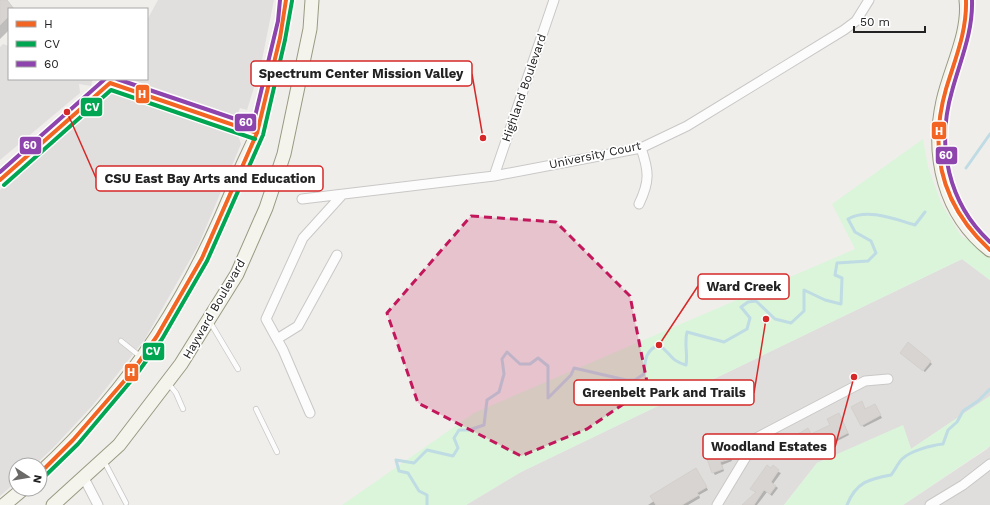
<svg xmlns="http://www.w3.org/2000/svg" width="990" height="505" viewBox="0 0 990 505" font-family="'Work Sans',sans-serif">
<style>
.residential{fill:#dfdedc}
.park{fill:#daf5da}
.parking{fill:#e0dfde}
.shadow{fill:#0003}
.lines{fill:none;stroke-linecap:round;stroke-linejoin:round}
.stream{stroke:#bfdbe3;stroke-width:3}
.building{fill:#d7d4d2;stroke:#d3d0cc}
.lane-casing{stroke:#c9c8c7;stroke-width:6}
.street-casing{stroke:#c9c8c7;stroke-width:11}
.secondary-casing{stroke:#999a82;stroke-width:15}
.lane{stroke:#fdfcfc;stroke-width:4.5}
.street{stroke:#fdfcfc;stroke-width:9}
.secondary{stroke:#f4f4ed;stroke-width:13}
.bus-1-casing{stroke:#fff;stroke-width:7}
.bus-2-casing{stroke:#fff;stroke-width:7}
.bus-3-casing{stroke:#fff;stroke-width:7}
.bus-1{stroke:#f26522;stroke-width:4}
.bus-2{stroke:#00a651;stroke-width:4}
.bus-3{stroke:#8e44ad;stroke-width:4}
.marked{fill:#c2185b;fill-opacity:0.2;stroke:#c2185b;stroke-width:3;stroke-dasharray:8 5;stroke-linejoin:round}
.labels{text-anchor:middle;stroke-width:3.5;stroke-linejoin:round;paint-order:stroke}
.street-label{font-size:12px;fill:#222;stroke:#fff}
.leader{fill:none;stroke:#d62828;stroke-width:1.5}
.callout-dot{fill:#d62828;stroke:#fff;stroke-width:1.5}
.callout{fill:#fff;stroke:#d62828;stroke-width:1.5}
.callout-label{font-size:13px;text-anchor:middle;font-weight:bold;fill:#222}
.line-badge{stroke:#fff;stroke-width:1.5}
.badge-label{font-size:11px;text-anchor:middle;font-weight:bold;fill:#fff}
</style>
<rect width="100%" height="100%" fill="#f0eeeb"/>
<path class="residential" d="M962 259 990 280V396L911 449 903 426 817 463 784 505H466L521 472Z
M990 446V505H903L987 449Z"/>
<path class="park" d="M923 139 928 167 941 203 961 236 990 253V280L962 259 521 472 466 505H342L474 413 855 249 832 204Z
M990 396V446L903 505H784L817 463 903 425 911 449Z"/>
<path class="parking" d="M158 0H274L261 65 247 110 240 108 237 116 130 79H147V20Z
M3 44 9 46V79H93L91 86 79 84 80 93 0 160V47Z
M111 92H121L237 132 241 144 199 244 145 339 93 405 54 447 35 465H16V482L0 496V190Z"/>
<path class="shadow" d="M0 0H7L14 9H9V30L0 39Z
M903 355 930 362 932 364 925 372Z
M861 403 866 410 875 405 882 418 864 427 862 425Z
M841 417 849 435 810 455 808 451 800 455 798 453 808 430 812 435 831 425Z
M726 447 732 461 722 465 724 471 715 475 713 472Z
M771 469 781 473 773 484 778 488 772 496 767 492 757 505H743L757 493 754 491Z
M698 472 708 490 699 495 700 498 688 505H648Z"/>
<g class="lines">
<path class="stream" d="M966 168 990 134
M427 505V495L419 491 408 473 399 471 396 460 414 463 427 450 453 456 458 448 454 438 459 430H469L484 425 487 400 499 392 504 374 502 359 507 352 520 364H530L538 358 548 366V398L571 375 574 368 626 380H635L644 374C645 361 645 350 659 345 672 354 669 360 686 365 688 354 684 344 687 332L724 342 747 329 750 318 741 307 748 302 756 301 775 319 791 323 804 311V290L825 300 841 304 842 278 835 275 837 263 868 261 876 253 871 241 855 232 848 219C868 208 894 219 915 225L925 212
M847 505C856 482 869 479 891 475 895 470 898 463 902 459 910 451 932 445 943 444L948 430 957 422 963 411 978 401 990 389"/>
</g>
<path class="building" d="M0 0H7L14 9H9V16L0 25Z
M908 342 931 361 923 371 900 353Z
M862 401 865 409 875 404 881 415 861 426 851 407Z
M839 413 848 433 807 453 806 449 797 454 792 445 801 440 798 434 808 428 811 434 830 425 827 419Z
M727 446 731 459 720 462 723 469 712 473 705 453Z
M767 465 771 468 773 465 779 470 771 482 776 486 770 494 764 490 754 505H742L756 492 750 489Z
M696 468 707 487 697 493 699 495 682 505H656L650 496Z"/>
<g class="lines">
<defs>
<path id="lane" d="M0 180 110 83 255 133
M210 322 238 369
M121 341 141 357
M168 383 176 393 183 409
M256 409 277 452
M104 461 126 503"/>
<path id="street" d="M494 176 554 0
M302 199 494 176 641 148 687 126 844 30 856 21 869 0
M639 204C650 181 649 171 641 148
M277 339 298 326 337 255
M310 413 283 350 266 319 303 238 342 195
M84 478 98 505
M717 505 758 437 865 381 888 379
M930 505 963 485 990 464"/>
<path id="secondary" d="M966 0C970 33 950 69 943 101 931 156 944 214 990 250
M40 473C133 387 193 292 239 174 244 160 252 147 257 133 263 115 266 95 270 77 277 51 283 26 286 0
M4 505 23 489
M53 505 119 445 181 364 237 274 266 208 284 154 310 29 312 0"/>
</defs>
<use href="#lane" class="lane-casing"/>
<use href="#street" class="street-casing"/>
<use href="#secondary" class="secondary-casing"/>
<use href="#lane" class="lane"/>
<use href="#street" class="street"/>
<use href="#secondary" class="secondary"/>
<defs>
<path id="bus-1" d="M966 0C967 32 955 59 946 89 928 152 942 206 990 250
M0 180 110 83 257 133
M40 473 73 440 132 372 157 336 202 258 257 133 280 38 286 0"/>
<path id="bus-2" d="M4 185 111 90 255 139
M44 477 78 444 136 375 162 339 207 261 263 135 285 40 292 1"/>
<path id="bus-3" d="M972 0C973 33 960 61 952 91 936 146 948 203 990 242
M117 79 253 125 278 21 280 0
M0 172 105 79"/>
</defs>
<use href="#bus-1" class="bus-1-casing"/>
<use href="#bus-2" class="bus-2-casing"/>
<use href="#bus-3" class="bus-3-casing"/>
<use href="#bus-1" class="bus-1"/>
<use href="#bus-2" class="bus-2"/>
<use href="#bus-3" class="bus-3"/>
</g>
<path class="marked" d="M471 216 556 222 630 296 648 387 587 429 521 456 418 403 387 313Z"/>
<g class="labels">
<g class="street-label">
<text transform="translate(524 88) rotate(-71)" y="4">Highland Boulevard</text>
<text transform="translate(595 155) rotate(-12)" y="4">University Court</text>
<text transform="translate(214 309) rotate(-60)" y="4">Hayward Boulevard</text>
</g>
</g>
<path class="leader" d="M483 138L472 74M67 112L96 178M659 345L698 286M766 319L754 393M854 377L835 447"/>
<g class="callout-dot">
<circle cx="483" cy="138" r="4"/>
<circle cx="67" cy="112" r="4"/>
<circle cx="659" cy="345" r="4"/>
<circle cx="766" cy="319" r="4"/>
<circle cx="854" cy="377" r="4"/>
</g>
<g class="callout">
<rect x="251" y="61" width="221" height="25" rx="4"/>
<rect x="96" y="166" width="227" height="25" rx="4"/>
<rect x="698" y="274" width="91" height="25" rx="4"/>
<rect x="574" y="380" width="180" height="25" rx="4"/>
<rect x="703" y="434" width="132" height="25" rx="4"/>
</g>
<g class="callout-label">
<text x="361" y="78">Spectrum Center Mission Valley</text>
<text x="210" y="183">CSU East Bay Arts and Education</text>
<text x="744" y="291">Ward Creek</text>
<text x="664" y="397">Greenbelt Park and Trails</text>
<text x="769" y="451">Woodland Estates</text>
</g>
<g class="line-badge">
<rect x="135" y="84" width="15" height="20" rx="4" fill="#f26522"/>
<rect x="80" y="97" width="23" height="20" rx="4" fill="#00a651"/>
<rect x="234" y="113" width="23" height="19" rx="4" fill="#8e44ad"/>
<rect x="931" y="121" width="16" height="19" rx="4" fill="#f26522"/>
<rect x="19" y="136" width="23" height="19" rx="4" fill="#8e44ad"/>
<rect x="935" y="146" width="23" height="19" rx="4" fill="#8e44ad"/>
<rect x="142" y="342" width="23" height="19" rx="4" fill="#00a651"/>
<rect x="124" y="363" width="15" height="19" rx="4" fill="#f26522"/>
</g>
<g class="badge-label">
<text x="142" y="98">H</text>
<text x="92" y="111">CV</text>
<text x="246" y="126">60</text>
<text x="939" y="135">H</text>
<text x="30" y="149">60</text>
<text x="946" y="159">60</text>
<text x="153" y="355">CV</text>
<text x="131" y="376">H</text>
</g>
<rect x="8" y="8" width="140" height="72" fill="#ffffff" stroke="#a7a7a7"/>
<rect x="16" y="21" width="20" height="6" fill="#f26522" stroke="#a7a7a7"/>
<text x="44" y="28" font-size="12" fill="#222222">H</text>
<rect x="16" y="41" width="20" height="6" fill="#00a651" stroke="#a7a7a7"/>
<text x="44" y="48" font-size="12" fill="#222222">CV</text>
<rect x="16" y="61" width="20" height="6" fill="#8e44ad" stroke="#a7a7a7"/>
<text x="44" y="68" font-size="12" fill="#222222">60</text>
<g transform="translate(28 477) rotate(102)"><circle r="19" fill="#ffffff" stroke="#a7a7a7"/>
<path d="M0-3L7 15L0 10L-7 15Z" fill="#6a6968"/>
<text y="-6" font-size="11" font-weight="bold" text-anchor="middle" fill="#222222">N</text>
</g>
<path d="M854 26v6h71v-6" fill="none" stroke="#222222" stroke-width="2"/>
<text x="860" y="26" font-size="12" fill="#222222" stroke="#ffffff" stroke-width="3" paint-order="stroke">50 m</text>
</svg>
